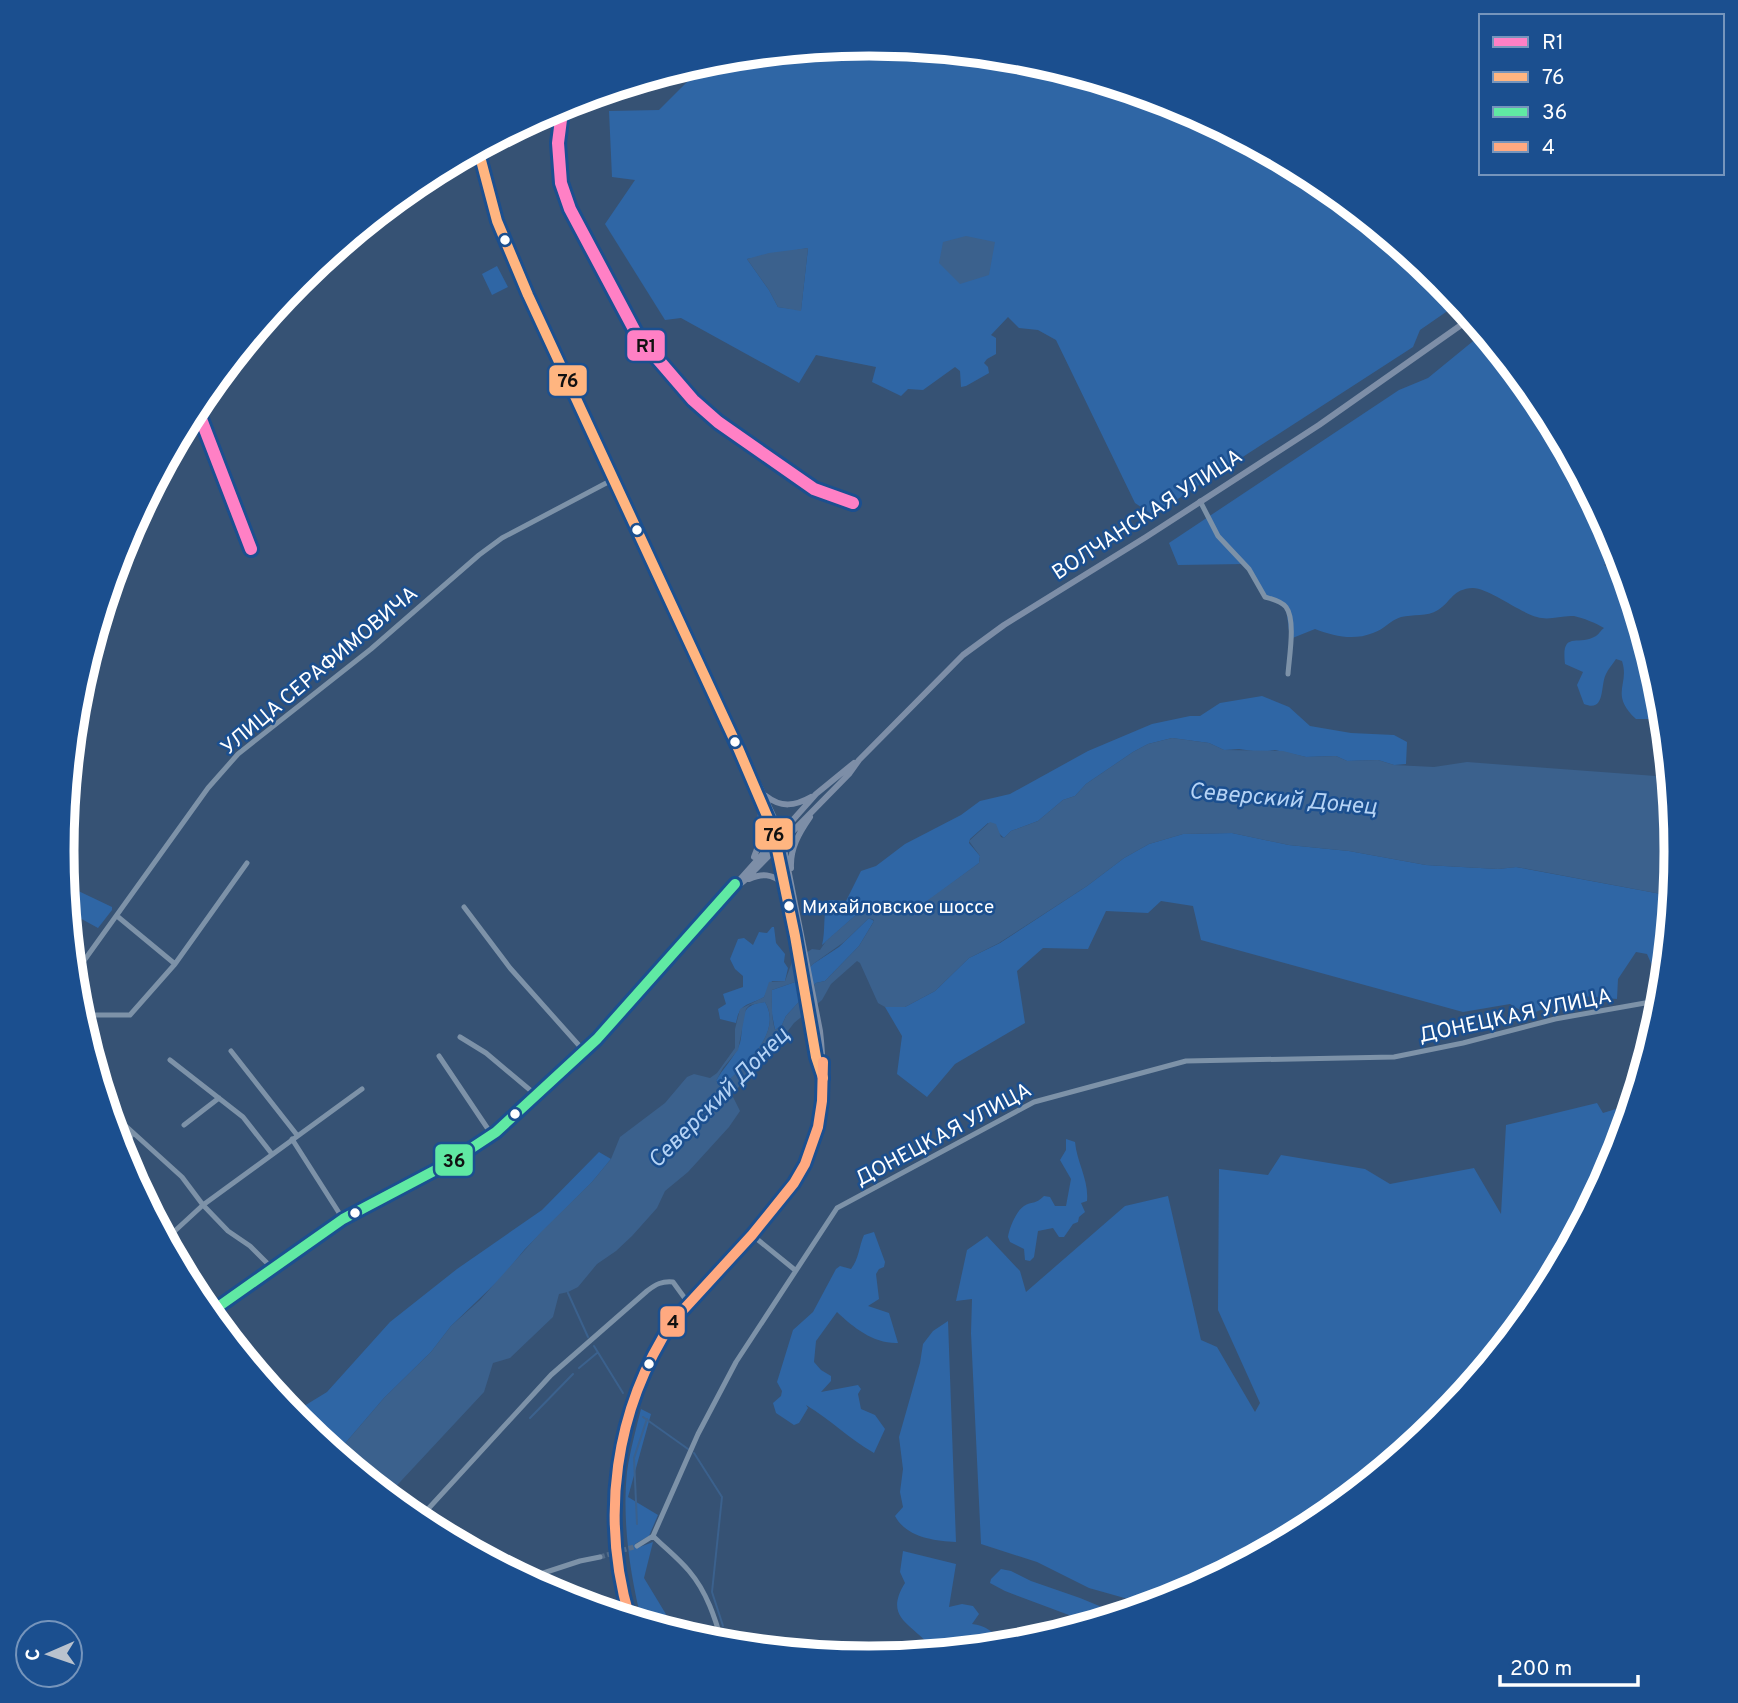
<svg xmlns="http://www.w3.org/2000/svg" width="1738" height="1703" viewBox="0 0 1738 1703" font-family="Overpass,sans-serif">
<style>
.green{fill:#2f66a5;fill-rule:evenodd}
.water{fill:#3b618d;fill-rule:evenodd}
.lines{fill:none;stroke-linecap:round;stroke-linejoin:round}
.stream{stroke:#3b618d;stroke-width:2}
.minor-tunnel{stroke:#546c89;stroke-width:5;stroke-dasharray:5 2.5;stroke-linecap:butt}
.minor{stroke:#7d92a8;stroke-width:5}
.major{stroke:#7d8ea7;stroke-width:6}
.bus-1-casing{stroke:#1b4f8f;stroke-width:16}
.bus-2-casing{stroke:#1b4f8f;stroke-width:16}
.bus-3-casing{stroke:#1b4f8f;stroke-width:16}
.bus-1{stroke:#ffb580;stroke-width:10}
.bus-2{stroke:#60e9a3;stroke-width:10}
.bus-3{stroke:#ffa980;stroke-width:10}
.rail-1-casing{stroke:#1b4f8f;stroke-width:18}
.rail-1{stroke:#ff80c5;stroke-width:12}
.bus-dot{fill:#fff;stroke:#1b4f8f;stroke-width:2.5}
.labels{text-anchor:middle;stroke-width:5;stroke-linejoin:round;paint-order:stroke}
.bus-label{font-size:19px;fill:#fff;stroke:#1b4f8f;text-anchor:start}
.street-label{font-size:21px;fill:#fff;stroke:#1b4f8f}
.water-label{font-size:23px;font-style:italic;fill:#b5d3f5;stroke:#1b4f8f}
.rim{fill:none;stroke:#fff;stroke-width:9}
.line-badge{stroke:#1b4f8f;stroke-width:2.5}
.pale-badge-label{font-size:19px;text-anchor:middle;font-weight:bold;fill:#111}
</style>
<rect width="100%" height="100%" fill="#365274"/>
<path class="green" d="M869 44 1027 59 1178 105 1318 180 1440 281 1459 303 1420 330 1413 347 1153 515 1135 503 1056 340 1038 330 1019 328 1008 317 991 335 996 338V354L987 359 984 363 988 367 989 373 966 386 961 387 960 371 955 367 923 390 908 389 901 396 872 382 876 367 816 355 799 383 681 318 665 320 605 224 635 180 612 177 609 111 659 110 688 81V66L712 59ZM808 248 801 310 778 307 769 290 747 259Z
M497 266 508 287 492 295 482 274Z
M1483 333 1541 403 1615 543 1618 552 1604 565 1625 574 1661 694 1664 726 1649 719H1636C1609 694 1630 685 1622 661L1616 659C1613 664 1608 669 1606 674 1600 685 1606 713 1584 704L1577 685 1583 672 1565 664C1561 629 1578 647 1596 636 1599 634 1601 630 1604 628 1596 623 1583 618 1574 616 1561 615 1550 621 1537 617 1519 612 1488 588 1473 588 1452 589 1452 601 1438 610 1427 617 1413 614 1401 617 1391 620 1383 630 1373 633 1353 641 1334 636 1315 629L1290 639 1286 607 1265 597 1244 564 1178 565 1169 543 1399 390 1428 378Z
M1262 696 1289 707 1310 726 1351 733 1394 735 1407 742 1406 764 1394 765 1378 760 1347 761 1336 756 1306 757 1275 750 1260 752 1239 749 1224 750 1209 743 1172 738 1148 744 1133 752 1086 784 1075 796 1063 800 1038 821 1011 831 1004 838 988 823 970 839 969 843 980 856 979 863 920 907 890 911 877 905 865 907 822 945C826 931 822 912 829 900L846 901 861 871 876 866 905 844 961 815 980 801 1010 794 1088 751 1152 724 1190 716H1200L1220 703Z
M1232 833 1289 845 1349 851 1426 865 1498 869 1516 867 1672 896 1664 983 1660 984 1647 954 1636 952 1618 979 1617 999 1583 996 1567 1010 1553 1005 1528 1015 1510 1004 1463 1012 1201 940 1193 906 1161 901 1148 913 1106 911 1088 949 1043 948 1017 971 1025 1023 955 1064 927 1097 897 1074 902 1036 885 1007H905L935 991 969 958 1000 943 1087 886 1124 858 1149 844 1183 834Z
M70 887 112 907V910L98 928 67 911 65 894 68 888Z
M869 918 874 921 859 946 825 981 816 983 786 1016 782 1025 775 1030 772 1014V990L795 982 813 964 839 947Z
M772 927H774L776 943 785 954 784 962 788 968 785 981H772L764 997C748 1006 740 1002 736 1023L720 1019 718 1009 726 1004 723 994 743 987V976L735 969 730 959 738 939 744 938 753 945 759 932 767 933Z
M765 1002C784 1034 742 1068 723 1086L716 1081C722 1069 736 1056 740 1043 745 1022 736 1005 765 1002Z
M1597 1103 1603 1113 1632 1104 1615 1161 1540 1301 1440 1423 1317 1523 1178 1598 1153 1606 1089 1588 1037 1562 981 1544 971 1333 972 1299 956 1301 967 1250 987 1236 1020 1271 1026 1292 1125 1206 1168 1196 1201 1340 1217 1347 1255 1412 1260 1403 1218 1310 1219 1169 1268 1175 1281 1155 1365 1169 1390 1184 1474 1168 1501 1214 1506 1125Z
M1066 1139 1075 1142C1077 1163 1089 1180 1087 1201L1081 1203 1085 1212 1079 1217 1078 1222 1073 1224 1064 1237H1059L1053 1228 1038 1231 1034 1257 1030 1261 1025 1260 1024 1249 1010 1242 1008 1237C1009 1229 1016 1211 1024 1206 1032 1201 1035 1205 1044 1196L1050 1197 1055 1206H1066L1071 1179 1060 1160 1066 1150Z
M599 1152 611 1159 592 1182 525 1249 502 1277 451 1326 431 1352 384 1398 336 1454 291 1414 327 1392 390 1322 457 1269 542 1210Z
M874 1232 885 1262 884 1267 879 1269 876 1274 879 1299 868 1306 889 1313 898 1343C874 1344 854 1328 837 1312L816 1341 814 1362 821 1370 831 1376V1381L821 1392 858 1385 861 1389 858 1394 861 1409 875 1415 885 1429 874 1453C848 1438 831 1420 806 1405L808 1408 799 1423 794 1425 776 1413 773 1403 781 1396 782 1391 777 1382 793 1330 813 1312 836 1269 840 1266 851 1269C859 1259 859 1246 864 1235Z
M948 1321 956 1542C934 1541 906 1537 895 1516L903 1507 900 1492 903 1469 899 1437 920 1363 923 1344 933 1331Z
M641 1409 651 1414 628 1497 658 1515 649 1536 635 1544 637 1548 653 1542 644 1578 678 1634 642 1623C630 1574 622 1522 627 1472 630 1451 636 1429 641 1409Z
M903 1551 956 1564 949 1607 962 1604 973 1606 979 1614 972 1624C985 1625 995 1633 1004 1643V1646L927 1653 933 1651C918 1625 881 1621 905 1583L900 1572Z
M1001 1569 1011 1571 1031 1581 1080 1598 1121 1615 1093 1624 1005 1591 990 1583 991 1579Z"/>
<path class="water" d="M966 236 995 242 989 275 960 284 939 263 943 242Z
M808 248 801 311 778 307 769 290 747 259 769 253Z
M1172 738 1209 743 1224 750 1283 751 1306 757 1336 756 1347 761 1378 760 1394 765 1434 767 1467 762 1669 777 1677 852 1672 896 1517 867 1498 869 1426 865 1349 851 1289 845 1232 833 1183 834 1149 844 1124 858 1087 886 999 943 969 958 935 991 905 1007H885L878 1003 860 963 857 961 831 984 822 1000 794 1023 771 1053 734 1092 732 1095 740 1111 729 1127 688 1172 665 1191 657 1208 632 1236 616 1251 597 1264 578 1287 568 1292 559 1294 553 1317 510 1358 493 1363 484 1392 387 1496 336 1454 384 1398 431 1352 451 1326 480 1300 541 1232 592 1182 611 1159 620 1137 665 1103 687 1077 694 1074 710 1078 717 1073 735 1048V1029L740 1009 764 997 769 982 785 981 792 962 812 949 820 950 826 941 865 907 877 905 890 911 917 908 979 863 980 856 969 841 990 822 996 824 1001 837 1004 838 1011 831 1038 821 1063 800 1075 796 1086 784 1133 752 1148 744ZM869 918 874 920 873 923 859 946 825 981 816 983 786 1016 782 1025 775 1030C771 1017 772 1003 772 990L795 982 813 964 844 942ZM765 1002C784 1033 742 1068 722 1086L716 1081 723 1068 738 1050 746 1009 750 1005Z"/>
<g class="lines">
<path class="stream" d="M568 1293 588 1337
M594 1346 623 1393
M579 1368 597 1353
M643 1417 688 1449
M530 1418 573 1374
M694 1453 722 1497 712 1592 723 1626
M637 1524 634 1458 647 1419"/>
<path class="minor-tunnel" d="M600 1557 637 1546"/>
<path class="minor" d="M1200 501 1218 536 1249 569 1265 597C1272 599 1281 601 1286 607 1296 620 1289 658 1288 674
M464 907 510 968 584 1051
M117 916 175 964
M73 976 208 788 238 754 371 649 479 555 502 538 612 480
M79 1015H130L175 964 247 863
M460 1037 486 1053 536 1095
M231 1051 297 1135
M439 1056 492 1135
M170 1060 243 1117 272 1154
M107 1109 182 1177 203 1205 228 1231 250 1246 272 1268
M184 1125 219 1098
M292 1139 343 1219
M120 1152 133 1133
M136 1185 138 1183
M752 1235 795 1270
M165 1240 203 1205 362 1089
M417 1521 551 1375 647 1291C656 1284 662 1281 673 1282L689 1304
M653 1536C665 1548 678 1558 689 1571 707 1592 715 1618 723 1645
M637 1546 653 1536 698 1434 736 1362 837 1208 1034 1102 1186 1061 1394 1057 1463 1043 1555 1019 1645 1003 1662 1004
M525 1579 580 1561 600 1557"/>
<path class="major" d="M478 149 497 221 528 295 738 748 773 830 795 936 816 1057 823 1078
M766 796C781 808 795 806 811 797
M754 857 760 841 761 810
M791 868C790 848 799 833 810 817
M749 879C762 873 772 874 783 883
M735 885 816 794 854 763
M726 895 744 881 849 774 859 760 963 655 1004 625 1146 537 1319 425 1471 318
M208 1314 343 1219 449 1163 496 1132 597 1039 728 893
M630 1619C601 1522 611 1408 671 1324 683 1307 699 1292 713 1277 791 1191 834 1155 820 1031L781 833 744 753 739 748"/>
<defs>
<path id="bus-1" d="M478 149 497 221 528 295 738 748 773 830 795 936 816 1057 823 1078"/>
<path id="bus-2" d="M208 1314 343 1219 449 1163 496 1132 597 1039 735 884"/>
<path id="bus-3" d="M630 1619C600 1518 614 1410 673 1321L752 1235 794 1183 805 1164 818 1127 822 1101 823 1062"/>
</defs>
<use href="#bus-1" class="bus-1-casing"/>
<use href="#bus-2" class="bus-2-casing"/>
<use href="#bus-3" class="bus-3-casing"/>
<use href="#bus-1" class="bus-1"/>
<use href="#bus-2" class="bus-2"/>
<use href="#bus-3" class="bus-3"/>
<defs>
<path id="rail-1" d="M563 104 558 143 561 183 570 209 637 335 693 400 718 422 814 489 853 503
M196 406 251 549"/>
</defs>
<use href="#rail-1" class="rail-1-casing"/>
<use href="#rail-1" class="rail-1"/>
</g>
<g class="bus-dot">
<circle cx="505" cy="240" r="6"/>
<circle cx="637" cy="530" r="6"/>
<circle cx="735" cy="742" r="6"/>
<circle cx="789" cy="906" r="6"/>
<circle cx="515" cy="1114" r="6"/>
<circle cx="355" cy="1213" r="6"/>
<circle cx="649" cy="1364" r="6"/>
</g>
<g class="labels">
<g class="bus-label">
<text x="802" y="913">Михайловское шоссе</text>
</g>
<g class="street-label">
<text transform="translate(1147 514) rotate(-33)" y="7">ВОЛЧАНСКАЯ УЛИЦА</text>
<text transform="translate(319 670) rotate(-40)" y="7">УЛИЦА СЕРАФИМОВИЧА</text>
<text transform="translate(1515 1015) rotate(-12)" y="7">ДОНЕЦКАЯ УЛИЦА</text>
<text transform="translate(943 1134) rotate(-28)" y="7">ДОНЕЦКАЯ УЛИЦА</text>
</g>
<g class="water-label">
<text transform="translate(1283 798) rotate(5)" y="8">Северский Донец</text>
<text transform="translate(718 1097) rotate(-45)" y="8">Северский Донец</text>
</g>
</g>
<path d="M0 0H1738V1703H0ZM74 851a795 795 0 1 1 1590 0a795 795 0 1 1-1590 0Z" fill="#1b4f8f" fill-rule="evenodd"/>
<path class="rim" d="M74 851a795 795 0 1 1 1590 0a795 795 0 1 1-1590 0Z"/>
<g class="line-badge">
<rect x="626" y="329" width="40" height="33" rx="7" fill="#ff80c5"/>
<rect x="548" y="364" width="40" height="33" rx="7" fill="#ffb580"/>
<rect x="754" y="817" width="40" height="34" rx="7" fill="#ffb580"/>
<rect x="434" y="1143" width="40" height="34" rx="7" fill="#60e9a3"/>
<rect x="659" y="1305" width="27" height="33" rx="7" fill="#ffa980"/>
</g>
<g class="pale-badge-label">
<text x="646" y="352">R1</text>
<text x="568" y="387">76</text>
<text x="774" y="841">76</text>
<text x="454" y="1167">36</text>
<text x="673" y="1328">4</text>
</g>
<rect x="1479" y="14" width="245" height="161" fill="#1b4f8f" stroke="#7695bc" stroke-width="2"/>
<rect x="1493" y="37" width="35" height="10" fill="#ff80c5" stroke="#7695bc" stroke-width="2"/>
<text x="1542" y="49" font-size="21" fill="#ffffff">R1</text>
<rect x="1493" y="72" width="35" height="10" fill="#ffb580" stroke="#7695bc" stroke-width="2"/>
<text x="1542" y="84" font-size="21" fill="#ffffff">76</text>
<rect x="1493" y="107" width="35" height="10" fill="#60e9a3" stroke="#7695bc" stroke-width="2"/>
<text x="1542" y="119" font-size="21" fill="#ffffff">36</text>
<rect x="1493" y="142" width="35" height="10" fill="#ffa980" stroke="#7695bc" stroke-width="2"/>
<text x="1542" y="154" font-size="21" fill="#ffffff">4</text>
<g transform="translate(49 1654) rotate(268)"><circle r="33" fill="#1b4f8f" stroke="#7695bc" stroke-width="2"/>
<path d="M0-5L12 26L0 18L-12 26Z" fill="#b9c2ce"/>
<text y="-10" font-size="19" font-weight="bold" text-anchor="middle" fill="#ffffff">С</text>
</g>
<path d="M1500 1675v10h138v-10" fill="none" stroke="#ffffff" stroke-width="3.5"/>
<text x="1510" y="1675" font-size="21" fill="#ffffff" stroke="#1b4f8f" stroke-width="5" paint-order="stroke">200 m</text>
</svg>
